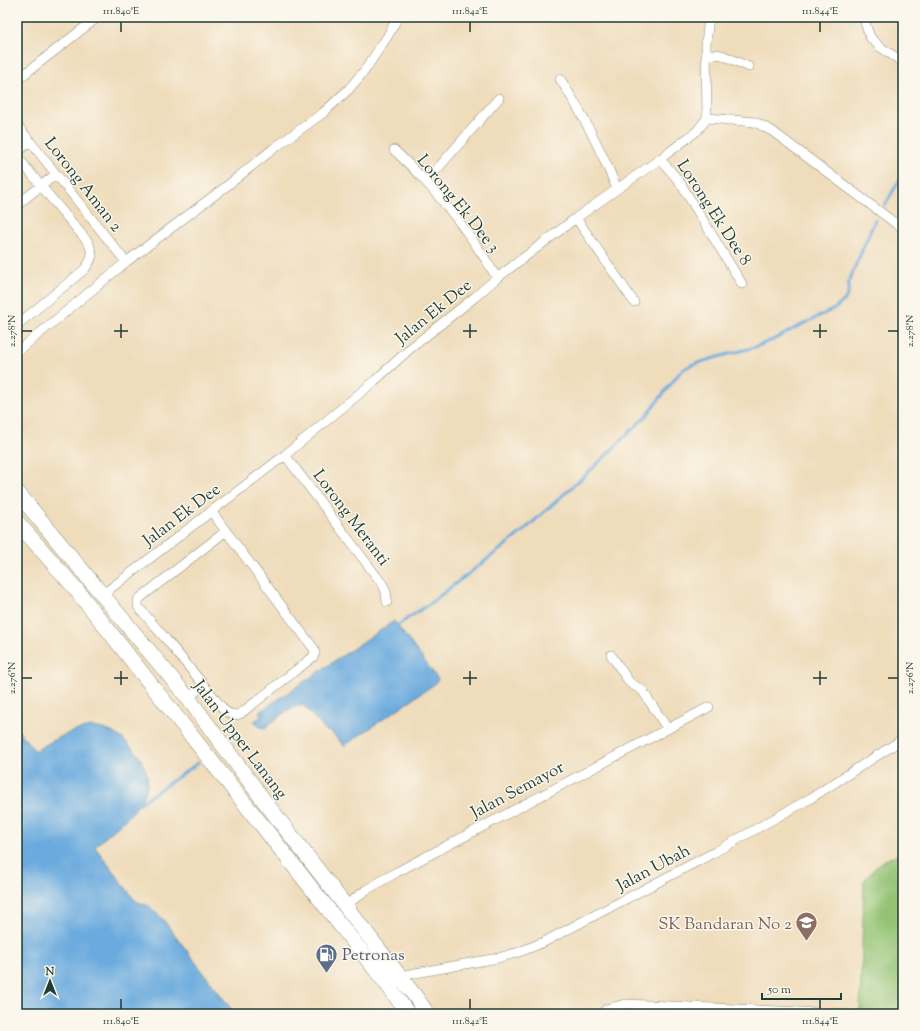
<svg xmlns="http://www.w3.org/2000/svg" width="920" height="1031" viewBox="0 0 920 1031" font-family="'Sorts Mill Goudy',serif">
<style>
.green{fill:#92c272;stroke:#588053}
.water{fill:#6baade;stroke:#457489}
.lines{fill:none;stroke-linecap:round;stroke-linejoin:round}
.stream{stroke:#6baade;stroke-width:3}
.street-casing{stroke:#878c78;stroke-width:10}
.primary-casing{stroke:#878c78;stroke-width:16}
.street{stroke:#fff;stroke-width:9}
.primary{stroke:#fff;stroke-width:15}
.ticks{fill:none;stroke:#1f3d34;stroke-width:1.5}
.labels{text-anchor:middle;stroke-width:3;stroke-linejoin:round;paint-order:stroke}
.street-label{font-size:17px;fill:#1f3d34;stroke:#fbf7ec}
.education-label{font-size:17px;fill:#785e54;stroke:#fbf7ec;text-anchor:end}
.service-label{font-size:17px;fill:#4e5e75;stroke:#fbf7ec;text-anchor:start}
.neatline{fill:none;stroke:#1f3d34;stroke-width:1.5}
.ticks-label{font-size:10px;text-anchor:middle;fill:#1f3d34}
</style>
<rect width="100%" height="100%" fill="#fbf7ec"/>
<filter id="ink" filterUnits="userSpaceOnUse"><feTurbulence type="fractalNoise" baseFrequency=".025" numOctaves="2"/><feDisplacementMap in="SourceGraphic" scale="8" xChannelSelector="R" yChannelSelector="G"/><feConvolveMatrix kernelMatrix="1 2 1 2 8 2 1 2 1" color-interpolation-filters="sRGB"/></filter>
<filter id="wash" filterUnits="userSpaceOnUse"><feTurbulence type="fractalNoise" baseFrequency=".012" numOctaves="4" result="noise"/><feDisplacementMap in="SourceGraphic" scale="16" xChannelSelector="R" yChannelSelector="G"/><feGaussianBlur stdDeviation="0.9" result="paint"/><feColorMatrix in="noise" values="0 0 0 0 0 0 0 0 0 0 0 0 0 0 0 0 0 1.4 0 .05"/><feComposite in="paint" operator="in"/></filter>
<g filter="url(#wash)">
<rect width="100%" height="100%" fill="#efdcbb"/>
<path class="green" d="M903 854V1012L890 1014 860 1011 864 881C873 868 886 856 903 854Z"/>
<path class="water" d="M394 621 438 679 436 683 344 746 332 733 325 730 303 705 289 709 265 728 260 727 254 721 261 717 259 712Z
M91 727C111 729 120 735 133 749 138 754 140 758 143 764 162 799 115 826 95 847L134 899 138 902 149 906 162 918 235 1014H17V729L35 751C55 739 68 731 91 727Z"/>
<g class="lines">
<path class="stream" d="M885 205 903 174
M398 625 429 604 498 551 522 532 593 468 646 416 681 371 691 365 711 359 755 347 775 339 797 327 834 309 844 301 848 294 849 281 875 220
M137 805 198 763"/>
</g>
</g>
<g filter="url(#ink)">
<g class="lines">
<defs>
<path id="street" d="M868 17 865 23 870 37 880 47 903 62
M706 53 722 55 749 67
M560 79C583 114 601 150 617 189
M17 80 98 17
M707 118 755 122 772 131 903 229
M17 125 126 262
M394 150C405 160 416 171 426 182 453 212 477 244 497 278
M17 153 30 141
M17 156 41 186 88 242C94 256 93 257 85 269L17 325
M660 159 679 181 742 284
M426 182 499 98
M17 205 56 174
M576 218 634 302
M17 352 126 262 228 185 273 149 323 113 348 90 365 70 387 37 398 17
M285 455 383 585 386 592 387 602
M211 511 314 649 315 653 313 657 240 714C234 716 230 714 225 711L165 638 140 609 138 606V600L140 598 226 531
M102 595 285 455 371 384 412 347 475 297 497 278 576 218 660 159 697 131 707 118 706 44 709 17
M611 655 630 683 642 690 667 728
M188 698 203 686
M345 906 366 890 397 872 709 707
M399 976 498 958 519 952 544 942 715 852 811 798 903 739
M603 1014 606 1009 625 1004 844 1014"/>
<path id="primary" d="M17 492 188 698 262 798 418 1000 427 1014
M17 522 75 588 390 988 408 1014"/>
</defs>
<use href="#street" class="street-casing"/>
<use href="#primary" class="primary-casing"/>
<use href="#street" class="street"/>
<use href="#primary" class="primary"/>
</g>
</g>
<path class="ticks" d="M121 22V32M470 22V32M820 22V32M121 324V338M470 324V338M820 324V338M22 331H32M114 331H128M463 331H477M813 331H827M888 331H898M121 671V685M470 671V685M820 671V685M22 678H32M114 678H128M463 678H477M813 678H827M888 678H898M121 999V1009M470 999V1009M820 999V1009"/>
<defs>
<symbol id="school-pin" viewBox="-11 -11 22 30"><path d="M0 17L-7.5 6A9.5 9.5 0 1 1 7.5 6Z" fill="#8d6e63" stroke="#fbf7ec"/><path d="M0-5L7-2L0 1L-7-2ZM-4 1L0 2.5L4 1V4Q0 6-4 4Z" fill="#fff"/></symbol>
<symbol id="fuel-pin" viewBox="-11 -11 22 30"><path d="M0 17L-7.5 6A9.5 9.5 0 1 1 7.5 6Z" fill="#5c6f8a" stroke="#fbf7ec"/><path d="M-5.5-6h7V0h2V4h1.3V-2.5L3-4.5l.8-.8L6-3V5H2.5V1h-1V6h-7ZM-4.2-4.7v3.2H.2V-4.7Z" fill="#fff"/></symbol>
</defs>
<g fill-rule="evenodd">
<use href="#school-pin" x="794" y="910" width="25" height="34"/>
<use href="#fuel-pin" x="314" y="942" width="25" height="34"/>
</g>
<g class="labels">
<g class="street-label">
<text transform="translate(84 184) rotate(52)" y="6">Lorong Aman 2</text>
<text transform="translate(459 203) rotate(51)" y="6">Lorong Ek Dee 3</text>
<text transform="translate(715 212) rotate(57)" y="6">Lorong Ek Dee 8</text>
<text transform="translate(433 311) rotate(-39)" y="6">Jalan Ek Dee</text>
<text transform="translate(181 514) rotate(-37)" y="6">Jalan Ek Dee</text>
<text transform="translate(352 517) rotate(53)" y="6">Lorong Meranti</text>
<text transform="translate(241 739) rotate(53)" y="6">Jalan Upper Lanang</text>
<text transform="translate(517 789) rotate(-28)" y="6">Jalan Semayor</text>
<text transform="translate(653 867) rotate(-28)" y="6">Jalan Ubah</text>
</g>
<g class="education-label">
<text x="792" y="929">SK Bandaran No 2</text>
</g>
<g class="service-label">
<text x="342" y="960">Petronas</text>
</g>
</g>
<rect width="920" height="1031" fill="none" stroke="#fbf7ec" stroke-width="44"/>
<g transform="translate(50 981)" stroke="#fbf7ec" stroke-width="3" paint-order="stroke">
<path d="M0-3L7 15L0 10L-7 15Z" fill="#1f3d34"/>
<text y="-6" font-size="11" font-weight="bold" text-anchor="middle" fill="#1f3d34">N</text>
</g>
<path d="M762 993v6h79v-6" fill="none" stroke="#1f3d34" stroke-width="2"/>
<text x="768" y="993" font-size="12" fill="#1f3d34" stroke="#fbf7ec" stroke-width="3" paint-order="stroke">50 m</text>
<rect x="22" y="22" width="876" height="987" class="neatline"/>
<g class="ticks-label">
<text x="121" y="14">111.840°E</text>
<text x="470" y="14">111.842°E</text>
<text x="820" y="14">111.844°E</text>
<text transform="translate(11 331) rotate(-90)" y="4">2.278°N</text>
<text transform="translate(909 331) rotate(-90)" y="4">2.278°N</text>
<text transform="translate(11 678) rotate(-90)" y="4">2.276°N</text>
<text transform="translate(909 678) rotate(-90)" y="4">2.276°N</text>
<text x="121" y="1024">111.840°E</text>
<text x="470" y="1024">111.842°E</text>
<text x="820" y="1024">111.844°E</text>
</g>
</svg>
